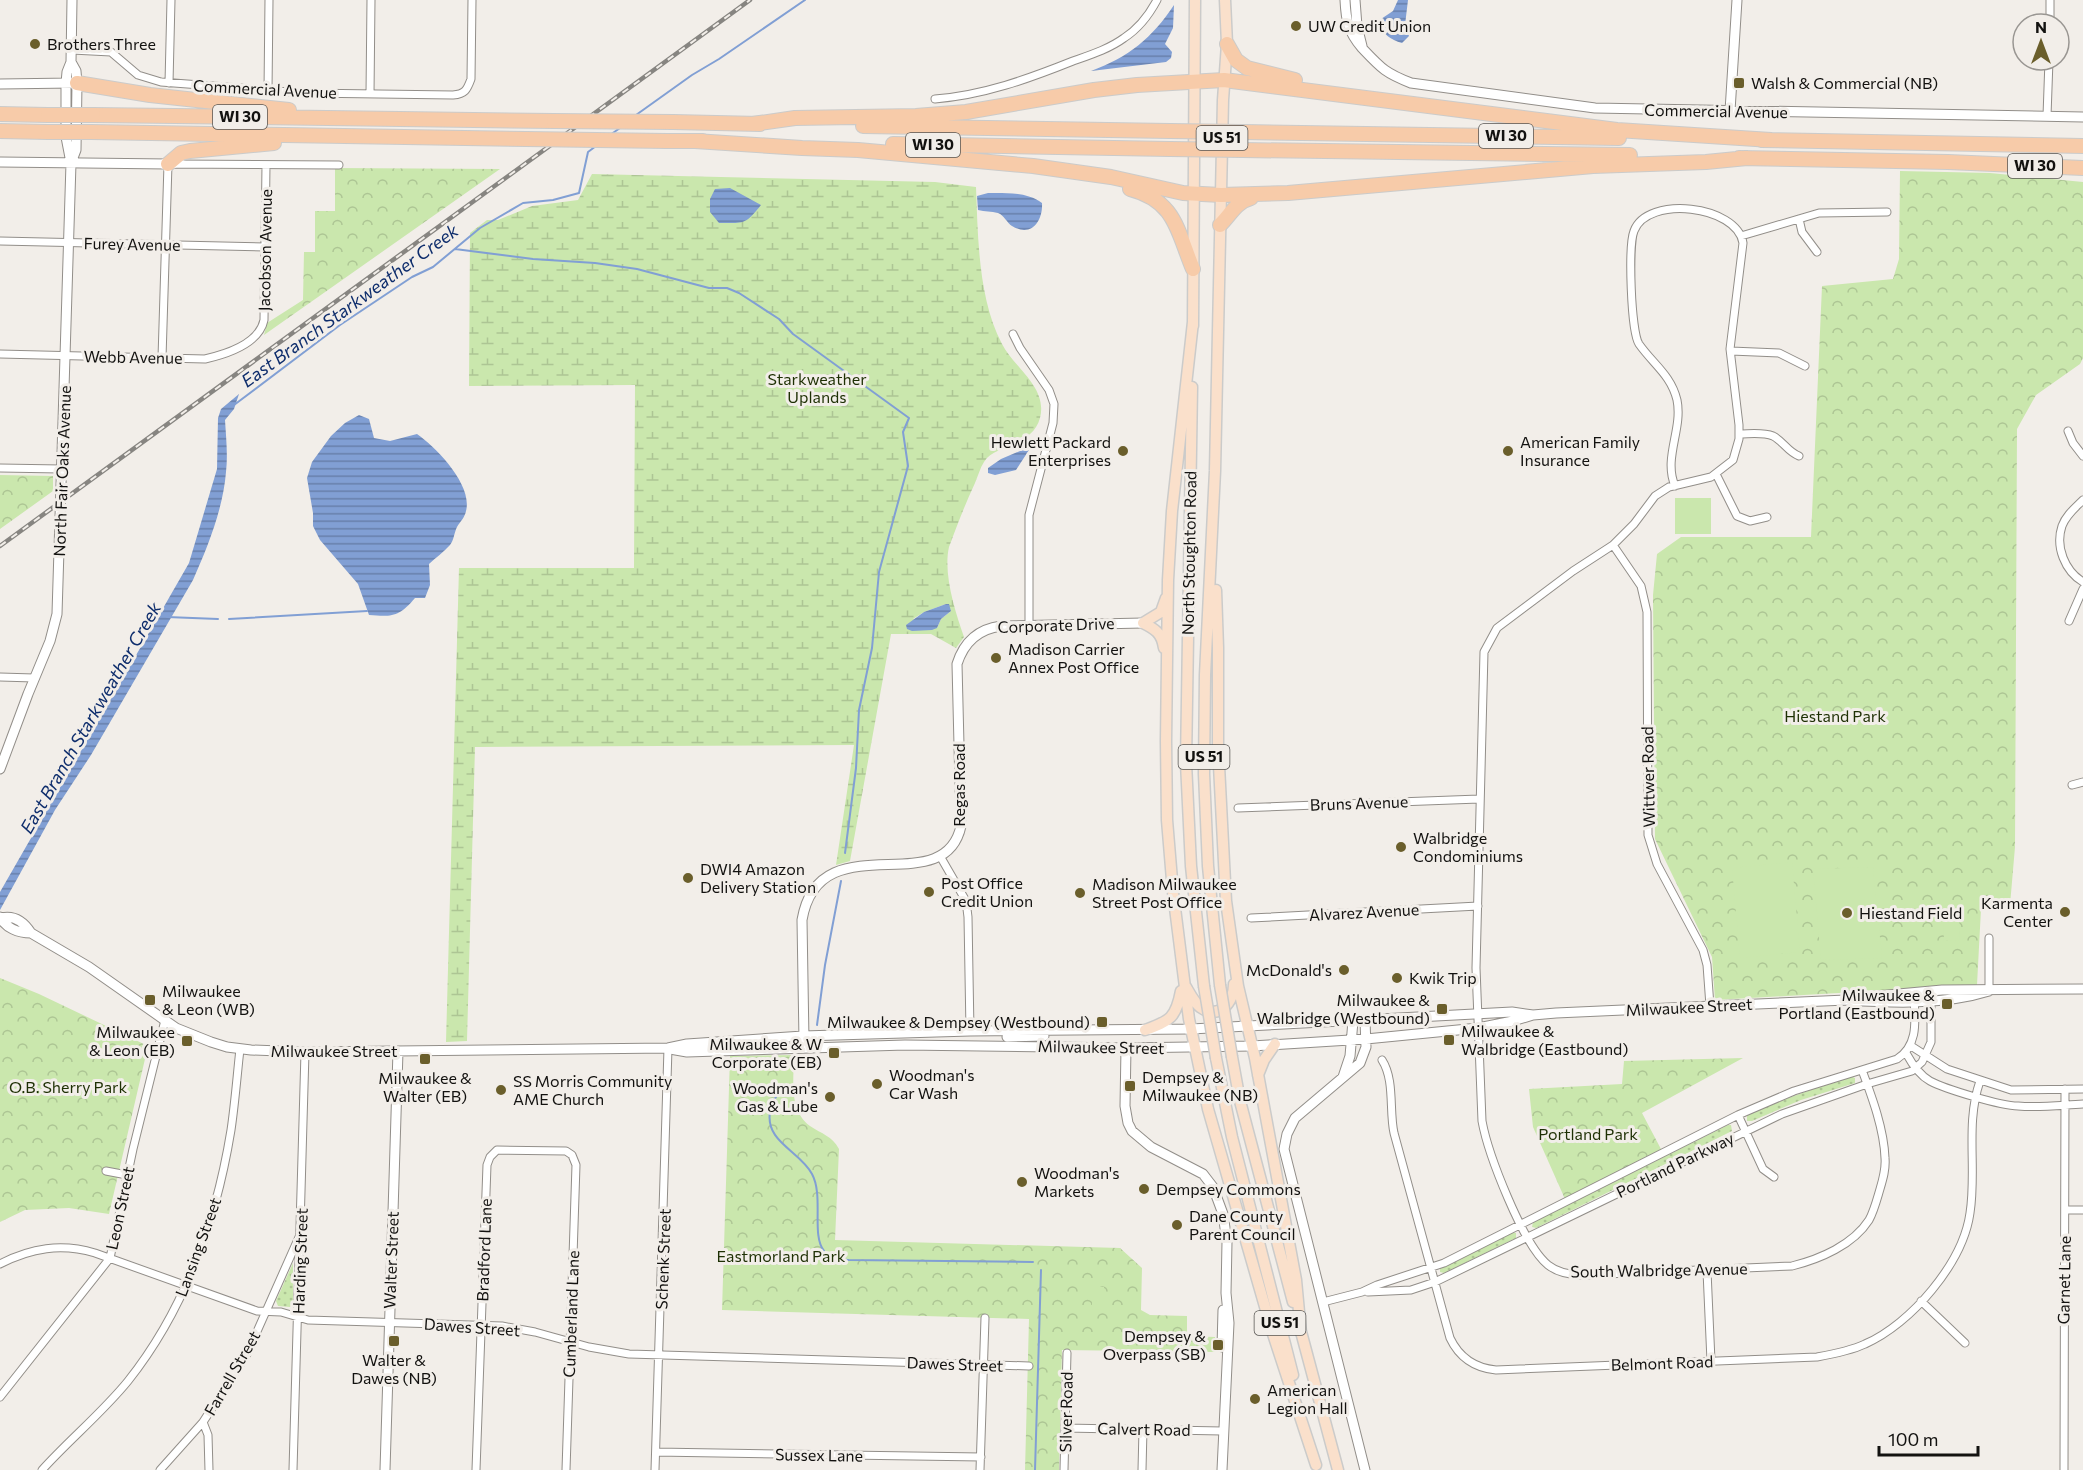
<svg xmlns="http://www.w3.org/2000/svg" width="2083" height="1470" viewBox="0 0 2083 1470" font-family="Commissioner,sans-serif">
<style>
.grass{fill:url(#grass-dots)}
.wetland{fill:url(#wetland-marsh);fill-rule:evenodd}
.park{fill:url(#park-crowns)}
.garden{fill:#cae7ad}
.water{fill:url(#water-rules)}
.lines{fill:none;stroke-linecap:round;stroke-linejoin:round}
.stream{stroke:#819fd4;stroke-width:2}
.minor-casing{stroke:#928e89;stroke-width:9}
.tertiary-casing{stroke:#928e89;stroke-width:11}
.primary-casing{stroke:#cbcbca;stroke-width:13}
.motorway-casing{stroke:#cbcbca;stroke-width:16}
.minor{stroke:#fff;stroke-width:7}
.tertiary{stroke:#fff;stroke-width:9}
.primary{stroke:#fae0cb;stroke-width:10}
.motorway{stroke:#f7cba9;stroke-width:14}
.rail-casing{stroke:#878581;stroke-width:4.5}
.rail{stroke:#f2eee9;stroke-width:2;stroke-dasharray:7;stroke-linecap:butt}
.primary-bridge-casing{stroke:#cbcbca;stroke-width:13;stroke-linecap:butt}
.motorway-bridge-casing{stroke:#cbcbca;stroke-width:16;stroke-linecap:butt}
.primary-bridge{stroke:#fae0cb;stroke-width:10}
.motorway-bridge{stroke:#f7cba9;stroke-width:14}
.poi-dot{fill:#6a5e2b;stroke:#f2eee9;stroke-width:2}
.labels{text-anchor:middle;stroke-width:6;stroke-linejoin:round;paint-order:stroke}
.shield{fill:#f2eee9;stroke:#565451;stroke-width:1.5}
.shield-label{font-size:15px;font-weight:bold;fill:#131210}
.poi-label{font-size:16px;fill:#131210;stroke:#f2eee9;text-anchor:start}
.street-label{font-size:16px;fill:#131210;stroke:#f2eee9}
.park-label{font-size:16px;fill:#1e3004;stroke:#f2eee9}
.water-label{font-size:18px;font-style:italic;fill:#0e2d6c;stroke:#f2eee9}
</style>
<defs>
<pattern id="grass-dots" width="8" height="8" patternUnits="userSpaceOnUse" patternTransform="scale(1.5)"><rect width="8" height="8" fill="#cae7ad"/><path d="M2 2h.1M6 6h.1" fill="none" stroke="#adc594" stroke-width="1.8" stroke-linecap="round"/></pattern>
<pattern id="wetland-marsh" width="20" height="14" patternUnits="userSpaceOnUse" patternTransform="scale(1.5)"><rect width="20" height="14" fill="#cae7ad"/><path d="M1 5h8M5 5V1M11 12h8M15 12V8" fill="none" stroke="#adc594"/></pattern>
<pattern id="park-crowns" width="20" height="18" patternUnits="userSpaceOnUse" patternTransform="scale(1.5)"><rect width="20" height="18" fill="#cae7ad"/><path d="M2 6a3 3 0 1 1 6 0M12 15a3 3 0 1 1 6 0" fill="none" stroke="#adc594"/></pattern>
<pattern id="water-rules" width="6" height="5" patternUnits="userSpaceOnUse" patternTransform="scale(1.5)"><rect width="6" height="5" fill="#819fd4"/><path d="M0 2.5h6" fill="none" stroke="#6880ab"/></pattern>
</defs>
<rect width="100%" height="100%" fill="#f2eee9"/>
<path class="grass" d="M1850 1076 1855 1078V1083L1801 1100 1752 1121H1747V1116L1749 1114 1791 1097Z
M1728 1125H1731L1732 1131 1536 1228 1532 1227 1533 1222Z
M1512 1232 1516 1233V1238L1444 1273 1440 1272V1267Z
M293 1263V1303L290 1307 278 1306 276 1301Z"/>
<path class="wetland" d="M592 174 935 182 976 187C978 237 978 298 1002 344 1014 368 1048 387 1040 418 1032 447 995 444 984 462 980 468 978 476 975 483 965 504 957 526 949 547 943 574 955 611 964 637L956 648 931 634H891L850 861 836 865 854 745 475 747 467 1041 446 1042 459 568H634L635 385 469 386 470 233 487 220H498L532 206 578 200ZM946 604 951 611 941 619 937 628 913 619 924 612Z"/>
<path class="park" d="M335 168 500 169 264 335 267 323 303 300 304 252H315V211H335Z
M1900 171 1990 173 2083 182V358L2080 364 2036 395 2017 429 2015 847 2010 905 1981 909 1977 985 1715 1000 1712 957 1655 839 1653 595 1657 554 1681 537H1811L1822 286 1893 279 1899 259Z
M0 475 53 476V491L0 529Z
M0 978 39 994 148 1046 109 1214 69 1208 25 1210 0 1222Z
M794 1055C794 1079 788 1110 810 1126 822 1134 832 1136 839 1149L835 1240 1120 1248 1142 1268 1141 1310 1150 1315 1187 1316V1336L1215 1337V1352L1062 1350 1059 1470H1025L1029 1319 722 1310 730 1056Z
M1743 1058 1642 1113 1662 1151 1565 1199 1533 1127 1529 1089 1622 1084 1624 1061Z"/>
<path class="garden" d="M1675 498H1711V534H1675Z
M1792 862 1800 952 1740 958 1732 868Z
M1873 867 1882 958 1821 960 1813 869Z
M1959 913 1960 940 1944 941 1943 914Z
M1092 1287H1104V1309L1092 1310Z"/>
<path class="water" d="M1398 0H1408L1405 25 1409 36 1402 43C1390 40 1379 32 1381 19L1393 11Z
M1174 5 1173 28 1165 44 1172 52 1171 58 1166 62 1091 71C1129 57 1152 38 1174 5Z
M730 188 761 205C745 225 745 223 719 223L710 212V199L715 189Z
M988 193C1006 193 1027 192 1042 203 1043 220 1032 238 1012 226 1007 223 1004 215 998 213 991 211 985 212 978 210L977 196Z
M239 394 234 409 225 420C226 437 228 455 226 472 223 509 208 546 193 580L91 755 55 810 0 910V892L189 563 217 469 218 418 221 409Z
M359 415 369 419 374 438 390 441 417 434C436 447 473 485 466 511 465 517 460 522 457 527 454 533 454 540 450 545 444 552 435 558 429 564L430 585 425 598H415C399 617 392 617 369 615L358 584 320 540 313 526V513L307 478 312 462 331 436 345 423Z
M1027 448 1029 450 1016 470 995 475 988 473V468L1001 459Z
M946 604H949L951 611 941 619 937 628 932 630 912 631 907 629 906 625 924 612Z"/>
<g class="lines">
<path class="stream" d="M636 115 692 75 719 59 805 0
M610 135 620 128
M455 249 533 259 595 263 637 269 709 288H727L739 293 779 319 793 334 909 418 903 432 908 466 879 572 872 648 859 710 856 768 845 853
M234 405 340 325 412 277 433 267 480 228 523 203 553 200 579 193 588 152 596 146
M167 617 218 619
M229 619 367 611
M817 1025 825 965 841 881
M781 1092C774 1097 771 1104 770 1112 765 1142 800 1151 812 1174 824 1196 811 1235 824 1251 830 1259 839 1259 849 1260L1033 1262
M1035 1470 1041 1270"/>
<defs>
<path id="minor" d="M2050 24V0
M72 50 111 52 138 75 161 82 304 93 453 95C465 94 467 90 471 79L472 0
M169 83 171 0
M268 91 269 0
M370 94 371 0
M935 99C984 95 1028 79 1073 61 1090 55 1109 49 1124 38 1138 29 1149 15 1157 0
M2047 116 2049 60
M1799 219 1802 232 1817 252
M1741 236 1819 213 1887 212
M0 241 265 247
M1013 334 1020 348 1049 390 1054 404 1053 423 1029 515V625
M1731 351 1779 353 1805 366
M0 354 205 359C227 354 259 344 264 320L266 165
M162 358 168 164 339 165
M2068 431 2073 443 2083 456
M1739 434C1750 434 1763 432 1773 436 1783 441 1788 452 1799 456
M0 468 61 469
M1716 474 1737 516 1750 521 1767 517
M1675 486C1663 458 1683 429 1677 400 1671 375 1653 364 1639 344 1631 332 1628 246 1634 231 1647 195 1737 205 1743 243L1730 349 1739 425V439L1733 460 1711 477 1669 487 1655 496 1634 524 1613 545 1573 571 1497 628 1484 652 1476 968 1482 1121C1488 1154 1523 1245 1548 1265 1558 1273 1571 1275 1583 1275L1792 1266C1820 1259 1853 1245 1869 1220 1874 1211 1877 1199 1880 1189 1883 1179 1886 1169 1885 1158 1884 1129 1872 1097 1862 1070
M2083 500C2075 508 2066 515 2062 526 2055 547 2065 571 2083 582
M1613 545 1641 586 1647 612 1648 835 1657 864 1703 950 1707 965 1710 1006
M2069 621 2083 589
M0 677 34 678
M2072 785 2083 782
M1238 808 1479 799
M940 856 966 901 968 917 970 1031
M1251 918 1478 906
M1989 938V991
M1911 1046 1947 1069 2011 1090 2083 1089
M1906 1053C1912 1064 1919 1075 1930 1081 1945 1089 2001 1106 2018 1106 2040 1108 2062 1105 2083 1104
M1382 1060C1395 1080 1389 1111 1394 1133L1450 1338C1459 1357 1475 1368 1496 1370L1817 1357C1834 1354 1850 1351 1865 1344 1911 1324 1963 1263 1970 1213 1977 1169 1965 1124 1980 1081
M1738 1115 1763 1169 1774 1177
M106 1171 127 1175
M2065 1210H2083
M0 1264C31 1248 61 1243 95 1253L257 1311 281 1312 308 1320 502 1326 535 1332 589 1347 629 1354 1029 1366
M1707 1271 1711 1361
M1368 1292 1411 1290 1435 1282 1782 1114 1867 1084 1912 1071 1922 1062 1931 1042V991
M1921 1301 1965 1343
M1323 1302 1362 1292 1377 1285 1444 1263 1738 1115 1794 1091 1897 1059C1919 1045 1915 1020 1914 997
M0 1397 110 1258 133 1149 165 1020
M203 1422 208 1435 209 1470
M1065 1428 1222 1431
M656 1452 981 1457
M42 1470C70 1439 102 1413 128 1381 186 1308 216 1222 231 1130 235 1103 237 1076 240 1049
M160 1470 203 1422 247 1354 299 1237
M293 1470 305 1052
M476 1470 487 1165 490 1157 497 1150 566 1151 572 1155 576 1165 566 1470
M655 1470 668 1048
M980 1470 985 1318
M1064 1470 1067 1353
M1142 1470 1143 1429
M2064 1470 2065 1089"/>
<path id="tertiary" d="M1345 0C1346 21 1348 31 1362 48 1381 68 1385 73 1411 83L1595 108 2083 117
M1355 0 1357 26 1362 46
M0 84 72 83
M1730 111 1737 0
M0 162 168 164
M71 163 76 150 77 83 76 71 71 62
M0 769 28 694 50 641 57 614 71 163 66 137V83L67 72 71 62 72 0
M0 917C6 928 18 933 31 933L89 967 176 1028 211 1042 227 1047 251 1050 305 1052 668 1048 687 1044 803 1036 970 1031 1191 1029 1512 1012 1533 1015
M1 918C14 915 24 922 31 933
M1866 997 1942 990 2083 989
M1007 1037 1044 1036
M804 1041 802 920C819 820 944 904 961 826L957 664C964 642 978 629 1001 626L1143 623
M1126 1048 1125 1106 1128 1123 1132 1131 1151 1147 1203 1174 1213 1187 1223 1214 1227 1242 1226 1293 1229 1323 1222 1470
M670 1049 687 1052 905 1045 1126 1048 1252 1046 1366 1039 1478 1028 1513 1021 1533 1015 1556 1013 1846 1000C1893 1003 1944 1005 1989 991
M1343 1077 1350 1056 1353 1021
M1222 1347 1223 1310
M385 1470 398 1051
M1365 1470 1284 1149 1287 1134 1295 1118 1360 1063 1366 1047 1365 1020"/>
<path id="primary" d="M1193 322 1172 511 1168 580 1166 741 1167 820 1173 892 1189 1019 1208 1109 1272 1331 1316 1465
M1193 326 1195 0
M1192 387 1186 763 1191 866 1204 986
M1216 590 1218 648V746L1226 901 1238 986 1255 1058 1296 1280 1301 1333
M1143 623C1155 629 1162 633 1164 648
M1143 623 1161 612 1166 598
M1220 985 1208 866 1204 774 1205 675 1215 471 1223 100 1227 44 1225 0
M1186 987C1190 994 1194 1002 1200 1007 1219 1021 1234 1002 1234 984
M1145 1030C1170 1021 1176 1018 1181 991
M1232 1057 1240 1101 1293 1302
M1216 1058 1232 1137 1293 1375
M1258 1075 1264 1060 1275 1044
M1300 1328 1338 1470"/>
<path id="motorway" d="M1227 44 1236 60 1247 68 1295 80
M77 83 150 95 289 110
M0 114 48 115
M93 115 554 121
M673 122 760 124
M753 124 795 118 916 116 966 112 1094 90 1137 85 1224 80 1617 130 1771 140
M863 126 1170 131
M0 131 48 132
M91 132 526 139
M1242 132 1619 138
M1761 140 2083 146
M667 141H703
M695 141 802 148 858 150 1033 166 1111 177 1183 193 1221 195 1288 193 1593 166 1706 162 1747 158
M893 144 1170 149
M1242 150 1630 155
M1739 158 1948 162 2083 168
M168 164 181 153 190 151 274 143
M1130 189C1176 201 1177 231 1193 269
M1220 225C1231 214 1236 202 1251 198"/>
</defs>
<use href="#minor" class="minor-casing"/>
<use href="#tertiary" class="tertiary-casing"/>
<use href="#primary" class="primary-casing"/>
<use href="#motorway" class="motorway-casing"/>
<use href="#minor" class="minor"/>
<use href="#tertiary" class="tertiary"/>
<use href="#primary" class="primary"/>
<use href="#motorway" class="motorway"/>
<defs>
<path id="rail" d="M0 546 750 0"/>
</defs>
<use href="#rail" class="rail-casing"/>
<use href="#rail" class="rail"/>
<defs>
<path id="primary-bridge" d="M1220 985 1232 1057
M1204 986 1216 1058"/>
<path id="motorway-bridge" d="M48 115H93
M554 121 673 122
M1170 131 1242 132
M48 132H91
M526 139 667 141
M1170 149 1242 150"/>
</defs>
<use href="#primary-bridge" class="primary-bridge-casing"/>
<use href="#motorway-bridge" class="motorway-bridge-casing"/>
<use href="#primary-bridge" class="primary-bridge"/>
<use href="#motorway-bridge" class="motorway-bridge"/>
</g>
<g class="poi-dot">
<circle cx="1296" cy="26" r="6"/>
<circle cx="35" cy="44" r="6"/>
<rect x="1733" y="77" width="12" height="12" rx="3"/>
<circle cx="1123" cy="451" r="6"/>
<circle cx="1508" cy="451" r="6"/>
<circle cx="996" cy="658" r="6"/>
<circle cx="1401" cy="847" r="6"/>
<circle cx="688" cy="878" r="6"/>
<circle cx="929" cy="892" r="6"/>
<circle cx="1080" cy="893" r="6"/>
<circle cx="2065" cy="912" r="6"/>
<circle cx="1847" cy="913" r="6"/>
<circle cx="1344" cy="970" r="6"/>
<circle cx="1397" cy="978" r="6"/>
<rect x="144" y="994" width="12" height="12" rx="3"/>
<rect x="1941" y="998" width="12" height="12" rx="3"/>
<rect x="1436" y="1003" width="12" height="12" rx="3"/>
<rect x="1096" y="1016" width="12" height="12" rx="3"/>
<rect x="1443" y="1034" width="12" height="12" rx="3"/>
<rect x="181" y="1035" width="12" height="12" rx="3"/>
<rect x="828" y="1047" width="12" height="12" rx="3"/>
<rect x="419" y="1053" width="12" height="12" rx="3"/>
<circle cx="877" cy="1084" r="6"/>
<rect x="1124" y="1080" width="12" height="12" rx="3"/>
<circle cx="501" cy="1090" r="6"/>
<circle cx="830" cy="1097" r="6"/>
<circle cx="1022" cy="1182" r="6"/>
<circle cx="1144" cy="1189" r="6"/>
<circle cx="1177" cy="1225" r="6"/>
<rect x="388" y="1335" width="12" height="12" rx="3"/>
<rect x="1212" y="1339" width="12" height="12" rx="3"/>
<circle cx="1255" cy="1399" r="6"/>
</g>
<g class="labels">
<g class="shield">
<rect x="213" y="105" width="54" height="24" rx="4.5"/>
<rect x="1479" y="124" width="54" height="24" rx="4.5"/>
<rect x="1196.5" y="126" width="51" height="24" rx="4.5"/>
<rect x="906" y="133" width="54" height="24" rx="4.5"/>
<rect x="2008" y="154" width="54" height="24" rx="4.5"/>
<rect x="1178.5" y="745" width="51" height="24" rx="4.5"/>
<rect x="1254.5" y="1311" width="51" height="24" rx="4.5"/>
</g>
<g class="shield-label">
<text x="240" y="122">WI 30</text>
<text x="1506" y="141">WI 30</text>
<text x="1222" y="143">US 51</text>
<text x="933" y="150">WI 30</text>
<text x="2035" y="171">WI 30</text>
<text x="1204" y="762">US 51</text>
<text x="1280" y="1328">US 51</text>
</g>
<g class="poi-label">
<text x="1308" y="32">UW Credit Union</text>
<text x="47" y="50">Brothers Three</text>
<text x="1751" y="89">Walsh &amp; Commercial (NB)</text>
<text x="1111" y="448" text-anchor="end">Hewlett Packard<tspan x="1111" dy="18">Enterprises</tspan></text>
<text x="1520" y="448">American Family<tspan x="1520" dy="18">Insurance</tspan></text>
<text x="1008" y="655">Madison Carrier<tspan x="1008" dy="18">Annex Post Office</tspan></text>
<text x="1413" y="844">Walbridge<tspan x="1413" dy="18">Condominiums</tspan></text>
<text x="700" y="875">DWI4 Amazon<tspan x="700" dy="18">Delivery Station</tspan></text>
<text x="941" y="889">Post Office<tspan x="941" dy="18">Credit Union</tspan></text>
<text x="1092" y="890">Madison Milwaukee<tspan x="1092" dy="18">Street Post Office</tspan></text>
<text x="2053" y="909" text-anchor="end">Karmenta<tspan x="2053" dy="18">Center</tspan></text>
<text x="1859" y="919">Hiestand Field</text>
<text x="1332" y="976" text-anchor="end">McDonald's</text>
<text x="1409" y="984">Kwik Trip</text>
<text x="162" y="997">Milwaukee<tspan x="162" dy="18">&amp; Leon (WB)</tspan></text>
<text x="1935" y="1001" text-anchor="end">Milwaukee &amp;<tspan x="1935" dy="18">Portland (Eastbound)</tspan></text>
<text x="1430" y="1006" text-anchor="end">Milwaukee &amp;<tspan x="1430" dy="18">Walbridge (Westbound)</tspan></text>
<text x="1090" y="1028" text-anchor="end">Milwaukee &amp; Dempsey (Westbound)</text>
<text x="1461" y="1037">Milwaukee &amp;<tspan x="1461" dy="18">Walbridge (Eastbound)</tspan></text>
<text x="175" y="1038" text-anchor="end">Milwaukee<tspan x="175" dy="18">&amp; Leon (EB)</tspan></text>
<text x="822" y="1050" text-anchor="end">Milwaukee &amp; W<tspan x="822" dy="18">Corporate (EB)</tspan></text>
<text x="889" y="1081">Woodman's<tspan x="889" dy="18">Car Wash</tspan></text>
<text x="1142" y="1083">Dempsey &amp;<tspan x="1142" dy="18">Milwaukee (NB)</tspan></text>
<text x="425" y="1084" text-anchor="middle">Milwaukee &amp;<tspan x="425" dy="18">Walter (EB)</tspan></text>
<text x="513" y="1087">SS Morris Community<tspan x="513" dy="18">AME Church</tspan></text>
<text x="818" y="1094" text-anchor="end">Woodman's<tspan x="818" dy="18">Gas &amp; Lube</tspan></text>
<text x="1034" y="1179">Woodman's<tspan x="1034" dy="18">Markets</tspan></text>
<text x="1156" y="1195">Dempsey Commons</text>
<text x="1189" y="1222">Dane County<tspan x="1189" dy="18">Parent Council</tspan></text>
<text x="1206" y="1342" text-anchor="end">Dempsey &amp;<tspan x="1206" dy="18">Overpass (SB)</tspan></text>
<text x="394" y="1366" text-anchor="middle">Walter &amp;<tspan x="394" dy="18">Dawes (NB)</tspan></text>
<text x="1267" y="1396">American<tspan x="1267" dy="18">Legion Hall</tspan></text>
</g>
<g class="street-label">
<text transform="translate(265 89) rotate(3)" y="6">Commercial Avenue</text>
<text transform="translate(1716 111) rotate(1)" y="6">Commercial Avenue</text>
<text transform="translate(132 244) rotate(1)" y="6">Furey Avenue</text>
<text transform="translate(265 250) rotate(-89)" y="6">Jacobson Avenue</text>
<text transform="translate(133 357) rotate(1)" y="6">Webb Avenue</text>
<text transform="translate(62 471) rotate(-88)" y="6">North Fair Oaks Avenue</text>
<text transform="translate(1189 553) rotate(-89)" y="6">North Stoughton Road</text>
<text transform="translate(1056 625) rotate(-2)" y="6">Corporate Drive</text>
<text transform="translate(1648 777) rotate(-91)" y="6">Wittwer Road</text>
<text transform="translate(959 785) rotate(-90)" y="6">Regas Road</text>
<text transform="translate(1359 803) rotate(-2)" y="6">Bruns Avenue</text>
<text transform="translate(1364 912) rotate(-3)" y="6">Alvarez Avenue</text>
<text transform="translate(1689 1007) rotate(-3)" y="6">Milwaukee Street</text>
<text transform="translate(1101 1047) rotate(1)" y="6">Milwaukee Street</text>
<text x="334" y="1057">Milwaukee Street</text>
<text transform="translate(1675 1165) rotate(-26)" y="6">Portland Parkway</text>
<text transform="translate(120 1208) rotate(-78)" y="6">Leon Street</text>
<text transform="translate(198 1247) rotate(-70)" y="6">Lansing Street</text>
<text transform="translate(484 1250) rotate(-88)" y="6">Bradford Lane</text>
<text transform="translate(663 1259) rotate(-88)" y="6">Schenk Street</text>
<text transform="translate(391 1260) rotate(-88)" y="6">Walter Street</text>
<text transform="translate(300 1261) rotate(-88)" y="6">Harding Street</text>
<text transform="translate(1659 1270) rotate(-1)" y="6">South Walbridge Avenue</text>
<text transform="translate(2064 1280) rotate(-89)" y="6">Garnet Lane</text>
<text transform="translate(571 1314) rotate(-88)" y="6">Cumberland Lane</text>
<text transform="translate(472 1327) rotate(4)" y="6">Dawes Street</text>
<text transform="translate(1662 1363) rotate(-2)" y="6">Belmont Road</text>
<text transform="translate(955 1364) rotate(2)" y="6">Dawes Street</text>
<text transform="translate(232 1373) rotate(-60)" y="6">Farrell Street</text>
<text transform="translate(1066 1412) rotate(-89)" y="6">Silver Road</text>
<text transform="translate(1144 1429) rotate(1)" y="6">Calvert Road</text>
<text transform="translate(819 1455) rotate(1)" y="6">Sussex Lane</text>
</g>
<g class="park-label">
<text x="817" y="385">Starkweather<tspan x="817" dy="18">Uplands</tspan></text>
<text x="1835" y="722">Hiestand Park</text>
<text x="68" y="1093">O.B. Sherry Park</text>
<text x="1588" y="1140">Portland Park</text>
<text x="781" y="1262">Eastmorland Park</text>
</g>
<g class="water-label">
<text transform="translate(350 306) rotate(-36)" y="6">East Branch Starkweather Creek</text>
<text transform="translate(91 718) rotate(-60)" y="6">East Branch Starkweather Creek</text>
</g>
</g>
<g transform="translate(2041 42)"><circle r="28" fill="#f2eee9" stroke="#999692" stroke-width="1.5"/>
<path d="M0-4.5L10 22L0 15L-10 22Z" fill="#6a5e2b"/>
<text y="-9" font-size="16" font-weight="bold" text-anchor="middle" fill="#131210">N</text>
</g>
<path d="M1879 1446v9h99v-9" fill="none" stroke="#131210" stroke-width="3"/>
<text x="1888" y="1446" font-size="18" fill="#131210" stroke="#f2eee9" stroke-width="4.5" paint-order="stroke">100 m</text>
</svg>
